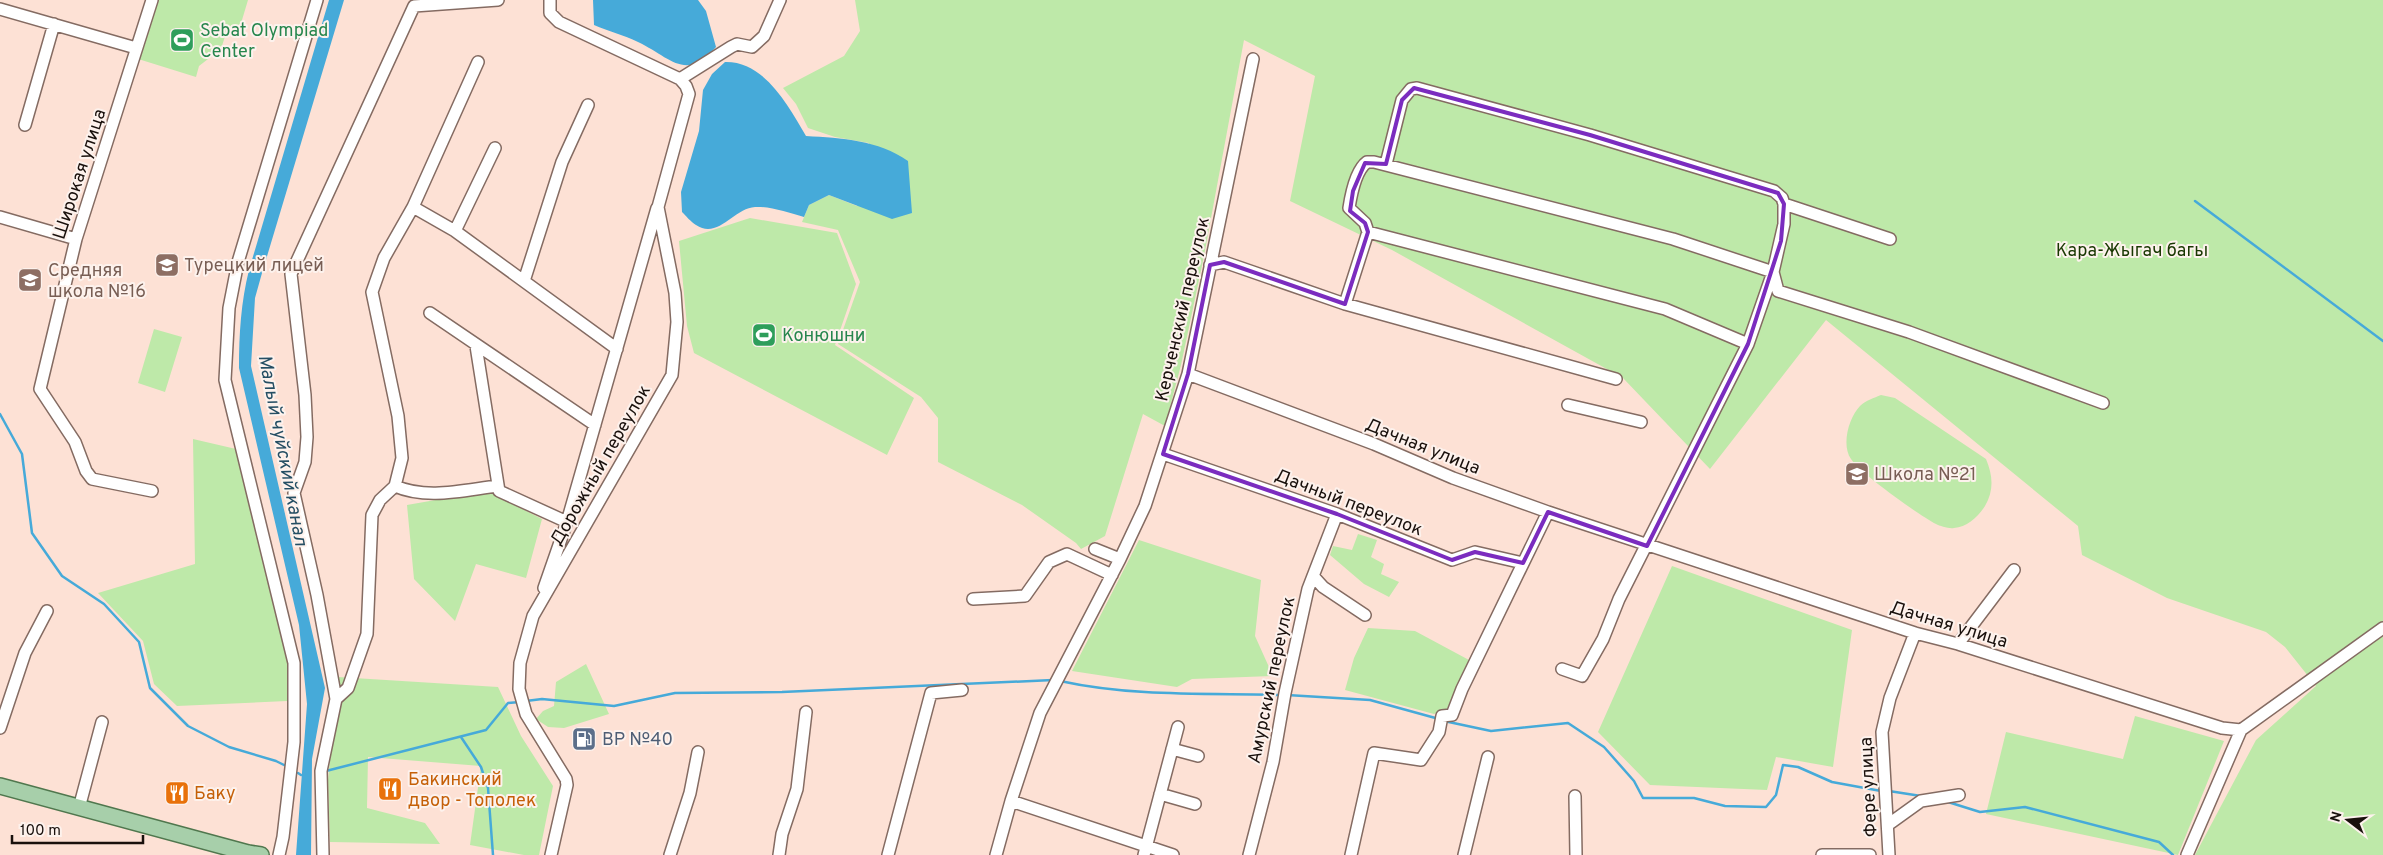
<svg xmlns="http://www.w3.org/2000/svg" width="2383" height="855" viewBox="0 0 2383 855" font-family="Overpass,sans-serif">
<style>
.green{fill:#bee9a9}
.water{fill:#46aad9}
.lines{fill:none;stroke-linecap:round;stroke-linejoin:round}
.stream{stroke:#46aad9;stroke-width:2.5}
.minor-casing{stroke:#846b62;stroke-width:14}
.major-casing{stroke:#50774e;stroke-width:18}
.minor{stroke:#fff;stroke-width:11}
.major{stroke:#a7cfaa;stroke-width:15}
.marked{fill:none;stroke:#7b2cbf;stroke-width:4;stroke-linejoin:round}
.labels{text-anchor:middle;stroke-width:4;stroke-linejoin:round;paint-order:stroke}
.leisure-label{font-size:18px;fill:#27864d;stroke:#fdf2ed;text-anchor:start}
.street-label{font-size:18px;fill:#19100c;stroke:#fdf2ed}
.park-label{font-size:18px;fill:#193802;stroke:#fdf2ed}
.education-label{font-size:18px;fill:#785e54;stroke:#fdf2ed;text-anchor:start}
.service-label{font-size:18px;fill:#4e5e75;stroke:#fdf2ed;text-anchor:start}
.food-label{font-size:18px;fill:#c56008;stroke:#fdf2ed;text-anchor:start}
.water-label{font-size:19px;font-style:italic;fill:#254e63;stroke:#fdf2ed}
</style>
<rect width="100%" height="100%" fill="#fde1d5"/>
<path class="green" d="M153 0H248L239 30 228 27 221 49 199 66 196 77 135 58Z
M855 0H2383V855H2195L2256 740 2316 686 2285 647 2266 632 2167 598 2082 555 2078 526 1826 320 1710 469 1623 378 1392 250 1290 201 1315 76 1244 40 1204 256 1181 365 1165 426 1143 414 1105 536 1081 549 1076 543 1022 505 938 462V418L921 397 838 344 860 282 838 230 802 222 809 205 829 195 857 206 869 143 835 137 808 128 796 104 783 88 844 56 860 31Z
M750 218 837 233 856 284 835 345 914 398 887 455 694 353 687 326 679 241Z
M154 329 182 337 165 392 138 383Z
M1881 395 1895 398 1986 459C1993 476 1994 490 1985 506 1978 517 1967 527 1954 528 1949 529 1940 526 1936 524 1920 516 1860 473 1851 459 1841 445 1849 417 1860 406 1866 400 1874 398 1881 395Z
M193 439 236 449 288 659 287 701 177 706 154 684 143 641 98 593 195 564Z
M487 491 542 519 526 578 476 564 455 621 414 579 407 505Z
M1358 534 1377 540 1371 557 1384 564 1381 574 1399 582 1389 597 1364 584 1330 555 1333 546 1352 550Z
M1139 540 1261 580 1255 636 1273 676 1192 679 1177 687 1072 671Z
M1672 566 1852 630 1833 767 1776 757 1767 790 1650 785 1598 732Z
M1368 628 1415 631 1469 660 1447 709 1434 714 1345 690 1354 658Z
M586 664 609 714 564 728 548 727 536 719 543 711 554 706 556 682Z
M338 677 498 687 521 736 553 786 539 855H524L470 845 481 766 368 757 367 808 425 823 440 844 330 842 328 780Z
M2135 716 2224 741 2178 855 1986 814 2006 732 2123 759Z"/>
<path class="water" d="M329 0H344L262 273 255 298 251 366 325 688 312 759 311 855H296L307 704 299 625 239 368C239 334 241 302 249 270Z
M593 0H698L706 11 716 47C686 83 670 57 638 42 624 35 608 31 594 25Z
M725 62C765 61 789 107 806 136 842 138 878 140 908 161L912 213 892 219 829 195 809 205 804 217C789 213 770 206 755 207 734 208 718 240 696 225 691 222 686 216 682 212L681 192 699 131 703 90 712 74Z"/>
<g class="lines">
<path class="stream" d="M2195 201 2383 341
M0 414 22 454 32 533 62 576 104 604 139 642 150 688 188 726 229 747 276 761 284 765
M1060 681C1133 697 1208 693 1282 695
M1287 695 1370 700 1439 719
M526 701 542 699 614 706 675 693 782 692 1053 680
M1444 721 1491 731 1568 723 1604 747 1634 781 1643 798H1694L1725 806 1766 807 1776 795 1783 765 1798 767 1832 782 1881 791
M461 737 481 767 488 788 493 855
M326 771 486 730 508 703 520 702
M298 773 301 775
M1889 791 1921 796
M1948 802 1980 812 2025 807 2159 842 2173 855"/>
<defs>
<path id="minor" d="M550 0V13L559 22 680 79 686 86 689 94 658 207 675 293 677 322 672 375 533 616 520 663 519 689 526 714 566 779 567 785 551 855
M0 9 136 48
M680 79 731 47 737 44 752 47 764 36 780 0
M25 125 54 24
M1386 164 1402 100 1411 89 1417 88 1590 135 1774 191 1782 198 1784 204 1890 239
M1784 204V224L1773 272 1778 291 1909 332 2103 403
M413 207 478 62
M0 217 76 239
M455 231 495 148
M1368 232 1365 223 1349 208C1351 195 1356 170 1367 162H1374L1673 239 1773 272 1748 344
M1210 265 1224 262 1345 304 1616 379
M524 281 562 162 588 105
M1345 304 1368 232 1665 309 1748 344 1619 599 1603 639 1582 676 1562 669
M430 313 595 425
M476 346 499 491 567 522
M1188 374 1374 444 1453 478 1548 512 1915 633 1958 644 2222 728 2241 730
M1568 405 1641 422
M1163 454 1337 514 1452 560 1475 552 1523 563
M395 486 402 458 398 416 372 292 384 258 413 207 455 231 617 349
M152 491 92 479 86 471 75 442 40 389 76 239 152 0
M1120 559 1145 506 1188 374 1253 59
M1313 576 1323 587 1365 615
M544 588 567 522 657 208
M973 599 1025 596 1049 562 1067 554 1112 575
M1958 644 2014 570
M336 699 348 688 367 634 372 515 380 500 395 486C427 500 464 490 498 486
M0 728 25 653 47 611
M1172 749 1198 756
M1160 794 1195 804
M1575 796 1576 855
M1011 801 1173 855
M79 808 102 722
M1889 824 1921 801 1959 795
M279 855 283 837 294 742V663L225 380 229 308 238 262 317 0
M323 855 321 771 336 699 317 595 294 493 305 462 307 437 305 395 291 274 414 6 498 0
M670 855 690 793 698 752
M779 855 782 834 797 789 806 712
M888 855 931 693 962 690
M996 855 1011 801 1040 713 1120 559 1095 549
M1144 855 1178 727
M1249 855 1273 762 1285 693 1308 589 1337 514
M1351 855 1374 753 1421 760 1439 732 1442 716 1452 715 1462 689 1548 512
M1464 855 1488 757
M1822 855H1870
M1889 855 1882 732 1890 698 1915 633
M2187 855 2241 730 2383 628"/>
<path id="major" d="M0 786 248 853 261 855"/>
</defs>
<use href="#minor" class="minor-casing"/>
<use href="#major" class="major-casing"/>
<use href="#minor" class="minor"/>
<use href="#major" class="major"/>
</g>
<path class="marked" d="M1414 88 1590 135 1778 193 1784 204 1781 241 1748 344 1647 546 1548 512 1523 563 1475 552 1452 560 1337 514 1163 454 1188 374 1210 265 1224 262 1345 304 1368 232 1365 223 1350 211 1353 191 1365 163 1386 164 1402 100Z"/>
<defs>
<symbol id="stadium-square" viewBox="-11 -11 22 22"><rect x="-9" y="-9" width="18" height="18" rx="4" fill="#2e9e5b" stroke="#fdf2ed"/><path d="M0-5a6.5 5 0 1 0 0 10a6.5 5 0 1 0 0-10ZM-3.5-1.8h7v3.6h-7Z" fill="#fff"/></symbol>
<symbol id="school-square" viewBox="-11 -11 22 22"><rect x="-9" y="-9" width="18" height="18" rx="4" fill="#8d6e63" stroke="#fdf2ed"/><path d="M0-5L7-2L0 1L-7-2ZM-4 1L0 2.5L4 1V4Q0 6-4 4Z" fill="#fff"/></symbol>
<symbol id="fuel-square" viewBox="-11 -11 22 22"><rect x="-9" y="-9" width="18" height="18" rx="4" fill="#5c6f8a" stroke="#fdf2ed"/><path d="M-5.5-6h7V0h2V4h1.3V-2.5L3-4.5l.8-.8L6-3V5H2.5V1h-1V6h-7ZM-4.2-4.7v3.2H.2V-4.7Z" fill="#fff"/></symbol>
<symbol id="restaurant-square" viewBox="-11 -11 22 22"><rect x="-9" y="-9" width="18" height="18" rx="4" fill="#e8710a" stroke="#fdf2ed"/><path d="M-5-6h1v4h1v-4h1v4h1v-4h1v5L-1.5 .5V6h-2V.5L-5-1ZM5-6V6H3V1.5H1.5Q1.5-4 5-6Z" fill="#fff"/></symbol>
</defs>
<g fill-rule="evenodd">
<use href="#stadium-square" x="168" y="26" width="28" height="28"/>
<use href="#school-square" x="153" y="251" width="28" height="28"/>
<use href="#school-square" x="16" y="266" width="28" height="28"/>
<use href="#stadium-square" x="750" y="321" width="28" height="28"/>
<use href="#school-square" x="1843" y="460" width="28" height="28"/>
<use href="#fuel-square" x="570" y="725" width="28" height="28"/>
<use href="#restaurant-square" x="376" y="775" width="28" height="28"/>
<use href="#restaurant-square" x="163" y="779" width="28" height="28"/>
</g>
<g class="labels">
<g class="leisure-label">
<text x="200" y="36">Sebat Olympiad<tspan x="200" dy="21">Center</tspan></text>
<text x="782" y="341">Конюшни</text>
</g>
<g class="street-label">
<text transform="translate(79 174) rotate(-72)" y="6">Широкая улица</text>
<text transform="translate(1182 309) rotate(-77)" y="6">Керченский переулок</text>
<text transform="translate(1423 446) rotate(22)" y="6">Дачная улица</text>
<text transform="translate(600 465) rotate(-60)" y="6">Дорожный переулок</text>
<text transform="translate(1349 502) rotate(21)" y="6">Дачный переулок</text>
<text transform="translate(1949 624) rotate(17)" y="6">Дачная улица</text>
<text transform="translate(1271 680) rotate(-78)" y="6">Амурский переулок</text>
<text transform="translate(1868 787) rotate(-93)" y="6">Фере улица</text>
</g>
<g class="park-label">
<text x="2132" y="256">Кара-Жыгач багы</text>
</g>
<g class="education-label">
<text x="184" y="271">Турецкий лицей</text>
<text x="48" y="276">Средняя<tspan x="48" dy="21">школа №16</tspan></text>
<text x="1874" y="480">Школа №21</text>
</g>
<g class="service-label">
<text x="602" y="745">BP №40</text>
</g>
<g class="food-label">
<text x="408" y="785">Бакинский<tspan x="408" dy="21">двор - Тополек</tspan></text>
<text x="194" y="799">Баку</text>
</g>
<g class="water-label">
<text transform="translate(284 450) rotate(79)" y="7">Малый чуйский канал</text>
</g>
</g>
<g transform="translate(2348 820) rotate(286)" stroke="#fdf2ed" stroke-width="4" paint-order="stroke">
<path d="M0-4L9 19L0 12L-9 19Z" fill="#19100c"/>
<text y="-8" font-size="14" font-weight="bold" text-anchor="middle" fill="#19100c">N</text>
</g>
<path d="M12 835v8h131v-8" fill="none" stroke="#19100c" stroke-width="2.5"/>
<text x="20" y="835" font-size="15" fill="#19100c" stroke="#fdf2ed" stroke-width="4" paint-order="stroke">100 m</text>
</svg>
